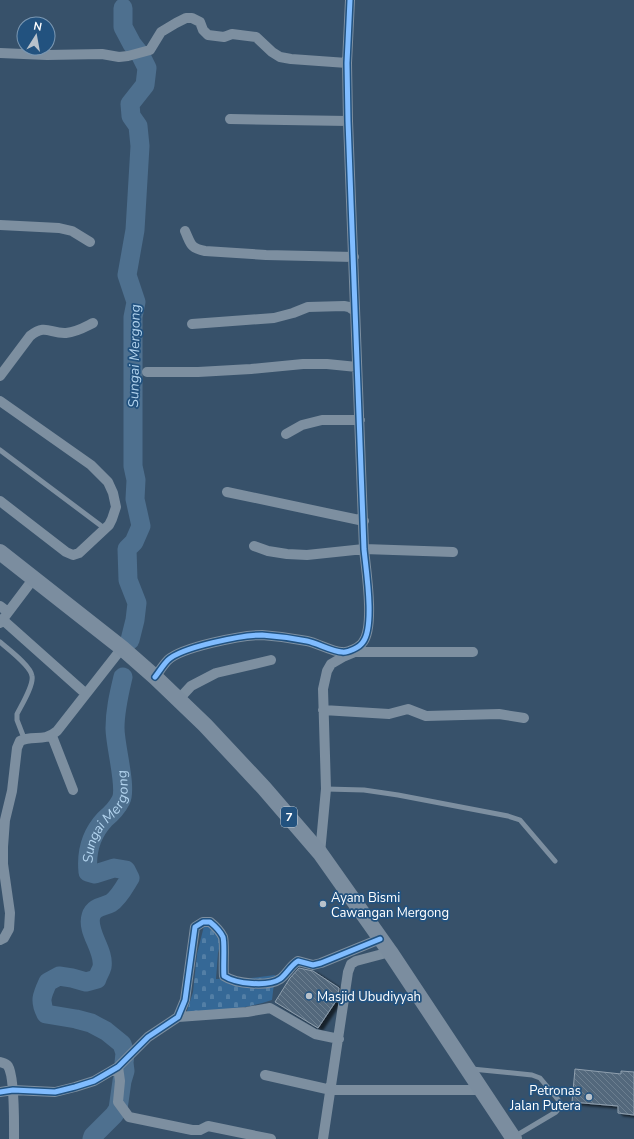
<svg xmlns="http://www.w3.org/2000/svg" width="634" height="1139" viewBox="0 0 634 1139" font-family="'Nunito Sans',sans-serif">
<style>
.cemetery{fill:url(#cemetery-stones)}
.lines{fill:none;stroke-linecap:round;stroke-linejoin:round}
.river{stroke:#4e708f;stroke-width:19}
.building{fill:url(#building-back-hatch);stroke:#90a0af;filter:url(#shadow)}
.lane{stroke:#7d8fa0;stroke-width:5}
.street{stroke:#7d8fa0;stroke-width:10}
.primary{stroke:#7b8d9f;stroke-width:16}
.cycleway-casing{stroke:#22527f;stroke-width:8}
.cycleway{stroke:#80bcff;stroke-width:5}
.poi-dot{fill:#b9c2cb;stroke:#22527f;stroke-width:1.5}
.labels{text-anchor:middle;stroke-width:3.5;stroke-linejoin:round;paint-order:stroke}
.shield{fill:#22527f;stroke:#bdcbd9;stroke-width:1}
.shield-label{font-size:12px;font-weight:bold;fill:#fff}
.poi-label{font-size:13px;fill:#fff;stroke:#22527f;text-anchor:start}
.water-label{font-size:14px;font-style:italic;fill:#b2d3ee;stroke:#22527f}
</style>
<defs>
<pattern id="cemetery-stones" width="16" height="16" patternUnits="userSpaceOnUse"><rect width="16" height="16" fill="#356896"/><path d="M2 7V4a2 2 0 0 1 4 0v3zM10 15v-3a2 2 0 0 1 4 0v3z" fill="#537fa6"/></pattern>
<pattern id="building-back-hatch" width="6" height="6" patternUnits="userSpaceOnUse"><rect width="6" height="6" fill="#52687c"/><path d="M-1 5l2 2M0 0l6 6M5-1l2 2" fill="none" stroke="#6c7f90"/></pattern>
<filter id="shadow"><feDropShadow dx="4.5" dy="2.5" stdDeviation="1" flood-color="#0009"/></filter>
</defs>
<rect width="100%" height="100%" fill="#37516a"/>
<path class="cemetery" d="M204 926H212L222 937 218 953 216 979 251 978 275 975 272 1000C245 1009 216 1012 186 1014L193 992 197 954Z"/>
<g class="lines">
<g class="river">
<path d="M123 8V27L132 44 140 54 147 68 145 85 130 104 131 116 138 126 140 146 135 230 127 275 136 302 133 317V466L136 480 135 499 141 526 134 542 127 549 128 580 137 603 135 620 130 640"/>
<path id="s1" d="M92 1139 93 1136 114 1115 118 1109 122 1081 125 1071 124 1063 125 1053 122 1044 106 1031 91 1023 76 1019 46 1014C39 1001 42 995 48 982L59 976 72 978 86 982 97 979C98 975 101 971 102 967 105 950 86 932 91 916 94 906 104 907 111 903 119 898 125 886 130 878L126 870 114 868 95 874 88 872C86 852 91 834 105 819 111 814 117 808 121 800 127 787 115 746 115 728 115 710 119 694 123 677"/>
</g>
</g>
<path class="building" d="M299 968 313 971 339 988 338 998 318 1028 275 1002 290 978Z
M575 1069 621 1074V1071L634 1072V1115L618 1113V1106L572 1102Z"/>
<g class="lines">
<path class="lane" d="M0 450 104 528
M0 642C8 649 31 666 32 676 34 685 21 706 17 714V720L24 738
M326 789 364 790 398 795 508 816 520 820 555 861
M472 1069 532 1075 540 1078 560 1102V1107L556 1112 514 1137"/>
<path class="street" d="M0 53 47 55 102 54 119 57 128 56 150 50 161 32 176 23 186 18H192L200 22 203 30 208 35 224 37 232 34 256 37 272 52 280 57 291 59 347 63
M230 119 348 121
M0 225 59 228 72 231 90 242
M185 231C191 244 190 248 205 251L266 255 354 257
M192 324 274 318 293 313 308 307 344 306 349 307 355 311
M147 372H198L251 369 303 364H327L357 367
M0 376 30 336C46 323 50 334 66 333 77 332 85 327 93 323
M0 401 91 465 108 482 113 493 116 507 112 519 109 525 79 553 73 555 66 552 0 501
M286 434 302 425 322 420H360
M227 492 364 521
M254 546 268 551 287 554 307 555 364 549 453 552
M0 606 8 612
M3 620 86 694
M0 623 34 578
M155 677C159 672 163 665 168 660 182 647 242 635 262 635 276 636 292 638 307 641 317 643 333 652 342 652 348 653 360 647 363 642 375 626 366 570 364 549L348 121 347 63 350 0
M179 699 191 686 216 673 271 660
M323 710 389 714 408 709 426 716 499 714 524 718
M52 736 73 790
M320 853 326 789 323 689 327 671 331 664 343 657 355 652H473
M0 940 4 938 9 929 10 913 3 864V847L5 820 12 791 17 748 20 741C33 734 43 743 57 731L122 648
M178 1017 247 1012 270 1008 315 1034 339 1039
M0 1062C3 1063 6 1063 8 1066 15 1077 14 1124 14 1139
M118 1067 120 1081 118 1102 129 1117 192 1130H200L208 1126 271 1139
M265 1075 331 1090H481
M0 1092 13 1090 55 1092 75 1087 94 1081 118 1067 148 1037 178 1017 185 1000 195 927 203 922H210C215 926 220 931 223 937 225 943 223 967 224 976 236 984 268 987 280 979 286 975 290 966 298 961L313 965 321 963 380 939
M323 1139 348 972 351 964 356 961 390 952"/>
<path class="primary" d="M0 552 122 648 155 677 205 725 264 788 320 853 390 952 514 1139"/>
<defs>
<path id="cycleway" d="M155 677C159 672 163 665 168 660 182 647 242 635 262 635 276 636 292 638 307 641 317 643 333 652 342 652 348 653 360 647 363 642 375 626 366 570 364 549L348 121 347 63 350 0
M0 1092 13 1090 55 1092 75 1087 94 1081 118 1067 148 1037 178 1017 185 1000 195 927 203 922H210C215 926 220 931 223 937 225 943 223 967 224 976 236 984 268 987 280 979 286 975 290 966 298 961L313 965 321 963 380 939"/>
</defs>
<use href="#cycleway" class="cycleway-casing"/>
<use href="#cycleway" class="cycleway"/>
</g>
<g class="poi-dot">
<circle cx="323" cy="904" r="4"/>
<circle cx="309" cy="996" r="4"/>
<circle cx="589" cy="1097" r="4"/>
</g>
<g class="labels">
<rect class="shield" x="281" y="807" width="16" height="20" rx="3"/>
<g class="shield-label">
<text x="289" y="821">7</text>
</g>
<g class="poi-label">
<text x="331" y="902">Ayam Bismi<tspan x="331" dy="15">Cawangan Mergong</tspan></text>
<text x="317" y="1001">Masjid Ubudiyyah</text>
<text x="581" y="1095" text-anchor="end">Petronas<tspan x="581" dy="15">Jalan Putera</tspan></text>
</g>
<g class="water-label">
<text transform="translate(134 356) rotate(-89)" y="5">Sungai Mergong</text>
<text dy="5" stroke="none"><textPath href="#s1" startOffset="507">Sungai Mergong</textPath></text>
</g>
</g>
<g transform="translate(36 36) rotate(11)"><circle r="19" fill="#22527f" stroke="#7a97b2"/>
<path d="M0-3L7 15L0 10L-7 15Z" fill="#b9c2cb"/>
<text y="-6" font-size="11" font-weight="bold" text-anchor="middle" fill="#ffffff">N</text>
</g>
</svg>
